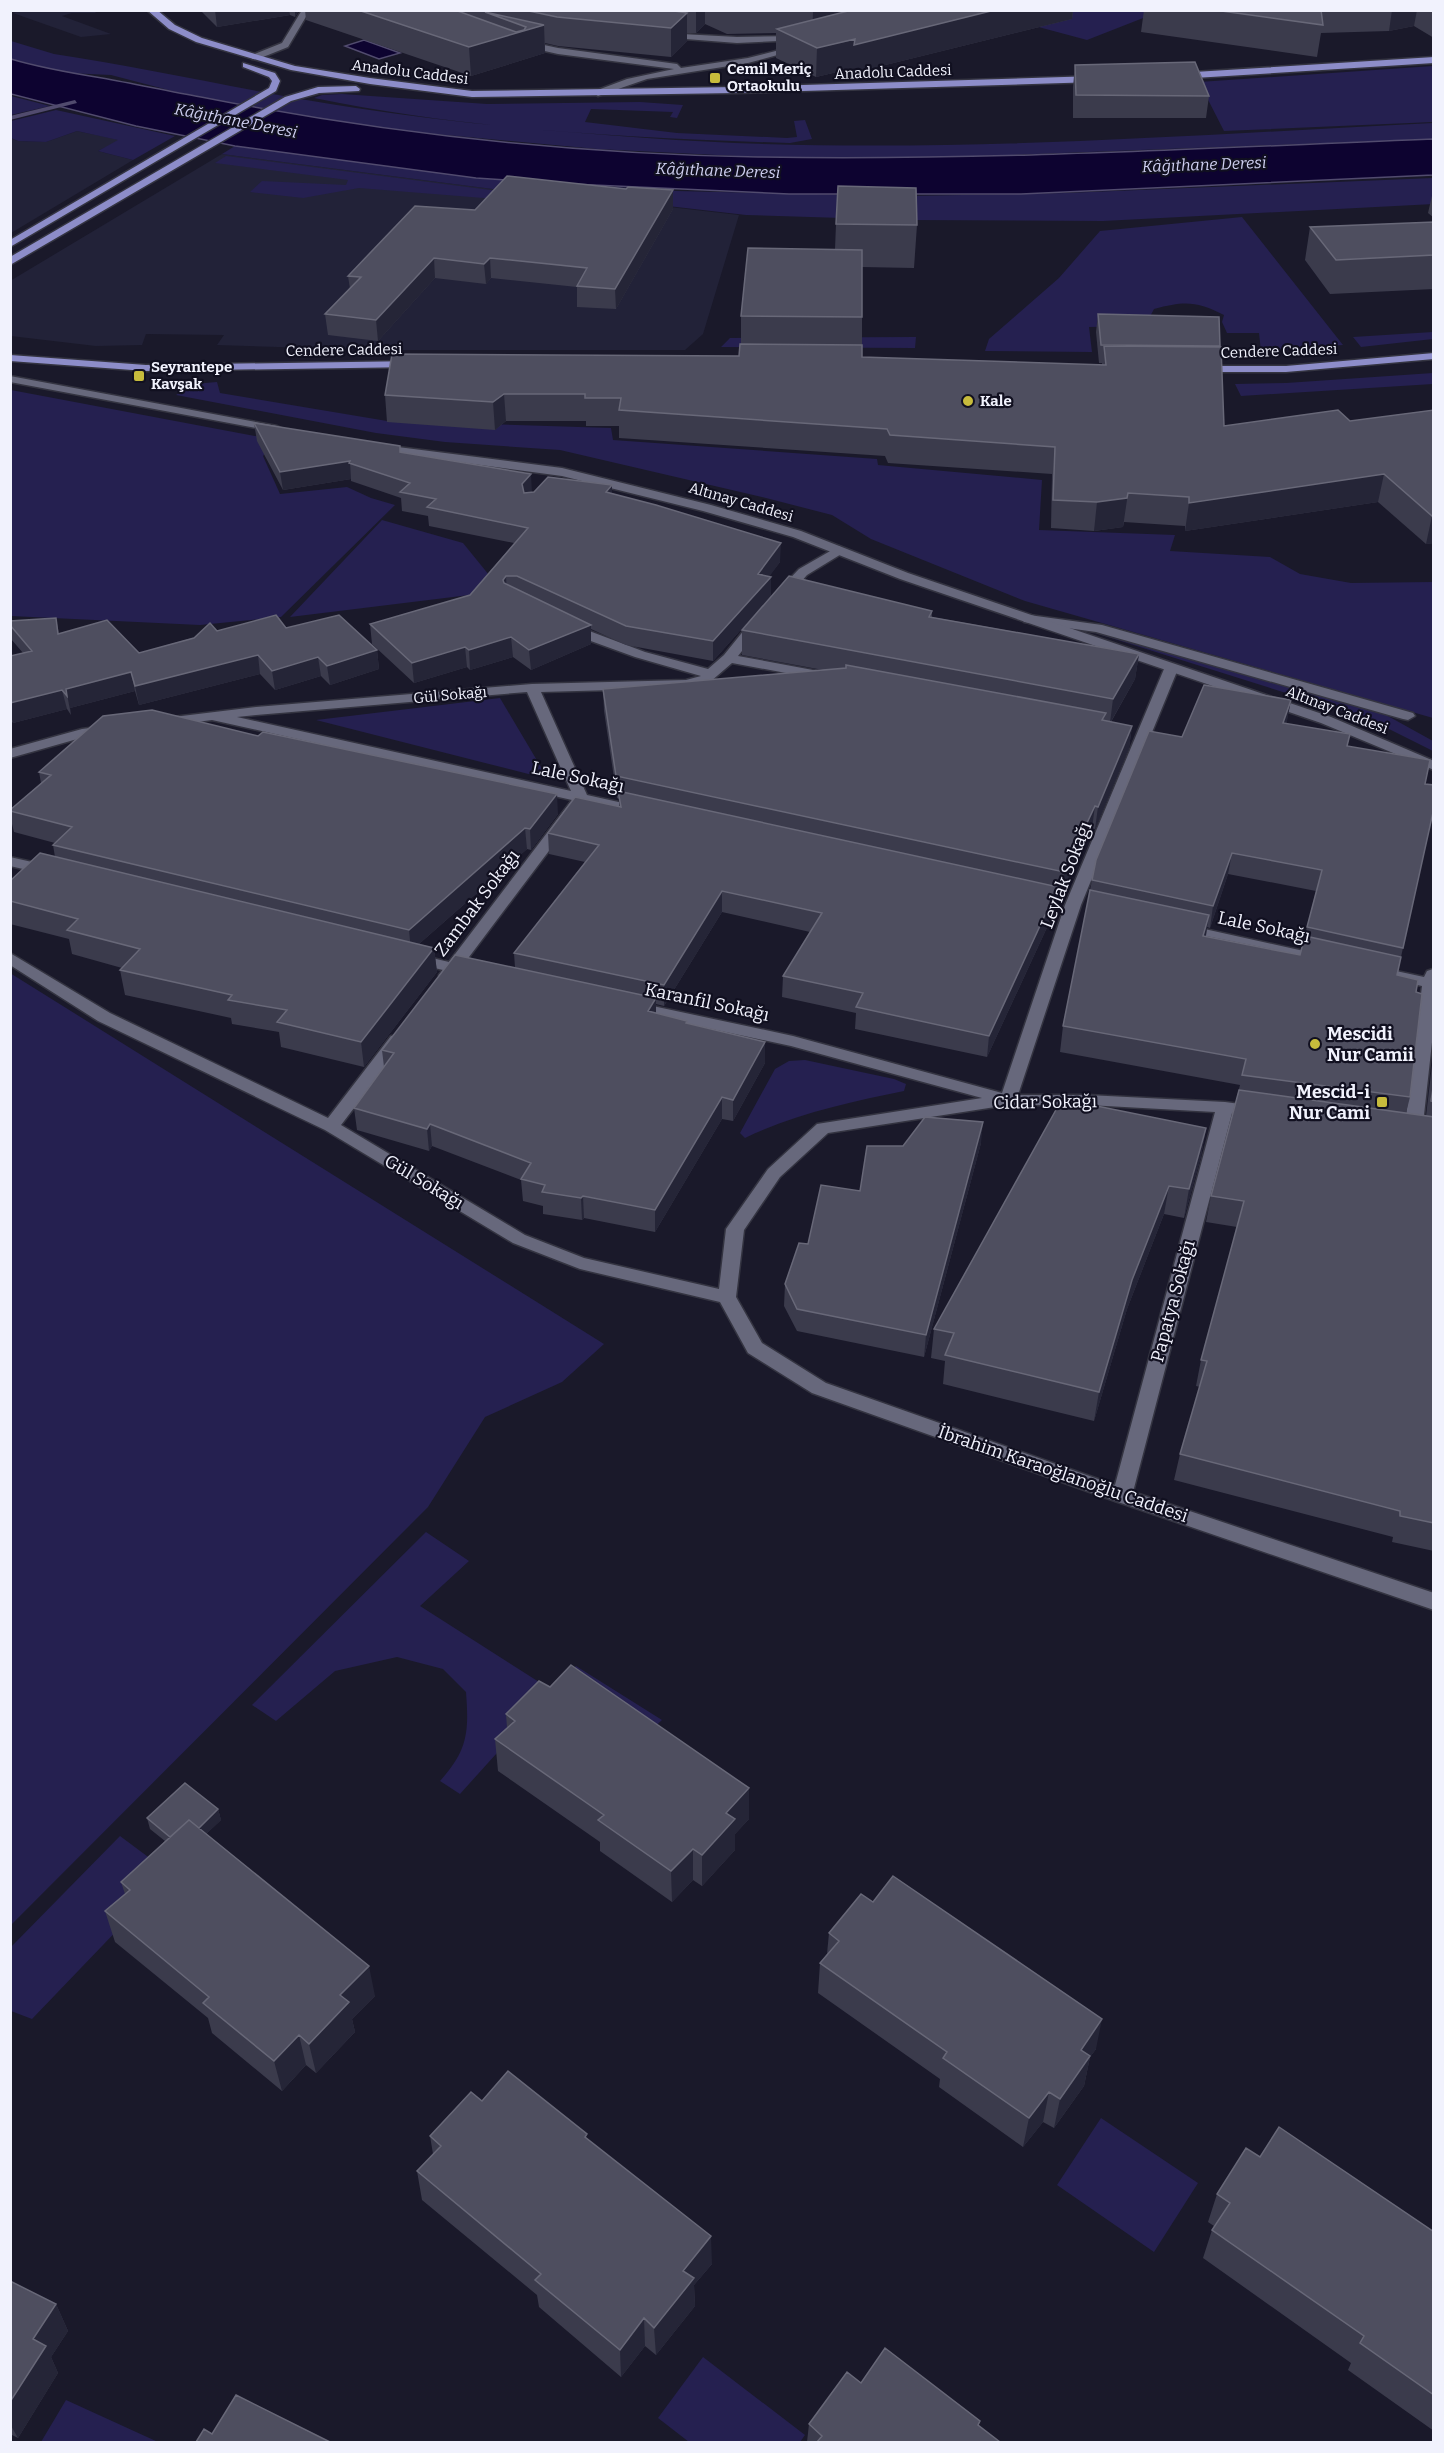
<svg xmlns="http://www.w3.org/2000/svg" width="1444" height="2453" viewBox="0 0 1444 2453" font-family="Bitter,serif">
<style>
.built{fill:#222238}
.green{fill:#252050}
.water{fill:#0d0330;stroke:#514b6e;stroke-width:1.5}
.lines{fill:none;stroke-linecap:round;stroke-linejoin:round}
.stream{fill:#514b6e;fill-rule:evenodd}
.street-casing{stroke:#343441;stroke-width:3}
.secondary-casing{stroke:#343441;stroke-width:3}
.primary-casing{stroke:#343441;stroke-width:3}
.street{fill:#67687c;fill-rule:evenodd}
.secondary{fill:#67687c;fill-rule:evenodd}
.primary{fill:#8d8dc9;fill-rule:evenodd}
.wall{fill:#3b3b4c;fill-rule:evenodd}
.shaded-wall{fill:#252537}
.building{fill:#4e4e5f;stroke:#686878;stroke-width:1.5}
.poi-dot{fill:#c7bb3c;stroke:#111020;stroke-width:2}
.labels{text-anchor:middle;stroke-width:4.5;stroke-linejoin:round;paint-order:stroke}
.far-poi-label{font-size:15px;font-weight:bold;fill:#f1f2fd;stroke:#111020;text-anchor:start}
.far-street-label{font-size:15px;fill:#f1f2fd;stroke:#111020}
.far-water-label{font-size:16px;font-style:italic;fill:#cfd0f1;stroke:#111020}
.street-label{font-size:18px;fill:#f1f2fd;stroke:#111020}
.poi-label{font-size:18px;font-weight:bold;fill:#f1f2fd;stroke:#111020;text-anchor:start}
</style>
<rect width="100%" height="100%" fill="#1a192a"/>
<path class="built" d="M23 10 94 11 96 13H72L62 16 111 34 81 37 13 13Z
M77 131 120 140 98 151 133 160 11 233 10 138 18 141 46 142Z
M222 154 516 192 565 195 739 215 703 334 685 350H377L217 345 224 335 146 334 142 345 96 346 11 336 10 281Z"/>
<path class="green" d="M1068 11H1161L1087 40 1031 25Z
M11 41 54 54C155 69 255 93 356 108 452 123 550 131 647 138 909 157 1172 136 1433 123V139L956 157H757L597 149 424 133 317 119 176 92 111 75 69 73 11 59Z
M1433 66V122L1224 131 1199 82Z
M342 94 487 104 640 102 683 105 677 118 670 117 673 112 591 109 585 122 677 133 787 138 797 137 794 121 805 120 812 139 790 143C631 138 470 130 314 98L322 95Z
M11 96 50 106 11 115Z
M56 110 175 136 133 160 98 151 118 140 77 131 46 142 18 141 11 138V121Z
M235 146 476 178 677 191 905 196 1066 193 1433 178 1434 204 1103 221 907 220 746 215 659 205 516 192 222 154Z
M226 156 506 192 496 199 359 188 303 198 250 192 262 181 346 185 348 180 215 163Z
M1242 217 1343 345 1261 351 1259 333H1227L1222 322 1224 315C1196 301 1185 301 1154 309L1145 326 1089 327 1092 352 985 351 989 339 1059 278 1100 231Z
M1433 332V339L1361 347 1353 337Z
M916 337 915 348 721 347 730 338Z
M1433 373V384L1241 396 1235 384 1286 383Z
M217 382 220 393 387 421 611 428 613 440 877 459 878 465 1042 480 1039 530 1175 535 1170 551 1270 557 1300 574 1351 583 1433 582V718L1025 601 871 539 832 515 766 498 560 450 445 442 376 433 176 395 193 384Z
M11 390 276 440 263 456 280 494 347 487 371 498 395 505 281 617 200 625 11 616Z
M382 520 463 543 502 591 290 617Z
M1089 631 1162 649 1361 706 1386 715 1433 741V751L1369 719Z
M500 698 548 779 316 720Z
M10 973 604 1344 562 1382 485 1417 428 1507 11 1925Z
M805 1060 894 1079 906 1084 904 1091C850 1102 795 1114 745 1138L740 1133 775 1069 789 1061Z
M426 1532 469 1561 420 1606 550 1689 576 1666 662 1720 647 1734 541 1704 460 1794 440 1781C468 1750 469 1732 466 1692L443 1669 397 1657 335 1671 276 1721 252 1705Z
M120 1836 167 1871 127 1920 32 2019 11 2011V1947Z
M1101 2118 1198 2183 1154 2252 1057 2185Z
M703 2357 805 2435 800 2442H689L658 2418Z
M66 2400 158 2442H41Z"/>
<path class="water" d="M364 40 400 53 379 59 345 46Z
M11 59C41 68 71 73 102 78 135 84 168 91 201 97 384 133 571 154 758 157 983 161 1208 148 1433 139V175L1021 194H789L550 183 476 178 235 146 136 126 11 94Z"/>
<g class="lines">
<path class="stream" d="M75 100 77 103 10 120V116Z"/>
<defs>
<path id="street" d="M302 10H310L288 47 258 59H252V55L282 43Z
M663 33 737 37 800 36 804 38 800 40 737 43 660 37 659 35Z
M521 40 558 48 677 64 681 68 748 58 799 45 803 48 748 63 647 79 598 96 594 93 595 91 627 79 674 69 558 54 518 45 517 43Z
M839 546 845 550 843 553 807 575 785 600H775L774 597 775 594 799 569Z
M1029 615 1102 625 1413 713 1415 716 1408 720 1403 719 1096 632 1024 622 1022 619 1024 616Z
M758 618 765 622 738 656 829 673 831 676 829 679 824 680 732 663 710 682 686 688 541 692 587 795 641 807 643 810 636 814 585 803 463 965 475 968 477 971 475 974 469 976 457 973 453 978 447 980 439 975 443 970 405 961 403 958 411 953 449 962 572 800 212 720 165 726 158 722 165 718 256 707 532 684 686 680 701 676 635 657 566 632 564 629 566 626H576L645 652 708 669 724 655 753 619ZM527 692 571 791 237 717 256 715Z
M1171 665 1178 669 1081 905 1018 1095H1088L1225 1102 1263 1107 1266 1111 1263 1115 1257 1117 1232 1113 1133 1492 1434 1593V1610L1115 1501 812 1393 748 1353 720 1302 580 1269 513 1243 325 1130 98 1021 10 965V953L110 1013 328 1118 391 1036H403L405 1040 403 1044 341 1125 525 1235 584 1258 719 1289 726 1229 768 1169 817 1124 982 1098 791 1046 628 1011 626 1007 628 1003 634 1002 793 1036 1002 1093 1065 905 1164 669ZM1008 1105H1088L1215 1112 1115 1485 826 1383 762 1343 736 1297 744 1230 780 1177 828 1133Z
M105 726 110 727 112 730 110 733 88 736 10 758V749L82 729Z
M10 857 54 867 57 870 49 875 10 866Z
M1182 924 1322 955 1330 960 1322 965 1176 932 1174 929Z
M1433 969 1434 1024 1422 1133 1419 1137H1407L1404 1133 1422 986 1390 979 1388 976 1396 971 1424 977 1427 971Z"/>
<path id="secondary" d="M10 376 277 426 283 429 277 432 10 382Z
M390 446 562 468 711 505 801 531 908 573 1331 717 1434 761V770L1321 723 900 579 793 537 703 511 562 476 386 452V448Z"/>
<path id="primary" d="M147 10H157L175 25 202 38 295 66 370 78 472 91 736 87 1096 76 1100 79 1096 82 736 93 472 97 370 84 291 70 196 42 169 29Z
M1434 57V63L1178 79 1174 76 1178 73Z
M243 63 275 73 280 81 276 91 10 247V240L269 88 272 81 269 77 243 67Z
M356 86 360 89 359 91 319 93 291 101 10 265V257L285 97 318 87Z
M1434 353V359L1286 372H1199L1193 369 1199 366H1286Z
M10 355 146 365 415 361 420 364 415 367 146 371 10 361Z"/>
</defs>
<use href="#street" class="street-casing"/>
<use href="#secondary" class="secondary-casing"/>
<use href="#primary" class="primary-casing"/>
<use href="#street" class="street"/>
<use href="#secondary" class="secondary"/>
<use href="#primary" class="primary"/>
</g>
<path class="wall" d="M200 10H299L295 17 290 15 217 27Z
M305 10H1073L1072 19 853 73 854 68 816 77 776 58V33L727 34 705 24 696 33H687V41L671 57 558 46 545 43V53L471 76 306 20Z
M1144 10H1434V38L1414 26 1389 31 1321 33 1317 57 1141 32Z
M1075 65 1209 96 1206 118H1073V87Z
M1434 187V218L1428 213Z
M673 209 616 309 577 307V287L491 278 486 284 435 278 378 341 328 335 325 314 350 289 348 276 475 210Z
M1434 222V289L1330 294 1305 260 1310 227Z
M836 224 917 225 914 268 862 267V357L1102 365V363H1099L1096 332 1098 314 1219 317 1224 426 1350 421 1434 410V543L1426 544 1378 502 1185 531V526L1124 522 1123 527 1094 531 1051 528 1052 474 888 463 885 456 619 438V426H586V421H506L495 430 387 422 385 395 739 356 741 344V316L835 249Z
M254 423 400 452 532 492 612 485V493L780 562 769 576 771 596 713 661 626 645 591 629V644L531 670 513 657 470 670 467 667 414 683 372 644 370 624 470 595 514 543 429 526 428 516 402 511 401 498 351 481V479L283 490 257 441Z
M932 611V617L1139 654 1135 679 1111 722 1132 726 1129 748 1095 829 1092 828 1062 895 1057 894 1056 908 987 1057 855 1029 856 1013 782 997 783 976 810 932 722 912 664 1006 656 1004V1014L687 1021V1024L765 1063 733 1121 722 1119 655 1232 584 1218 582 1220 543 1214V1206L523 1201 521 1180 432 1146 429 1151 357 1130 354 1108 384 1067 382 1050 515 968 514 953 585 862 549 854 548 833 619 806V799L617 798 604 711 603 689 823 670 742 655V630Z
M56 618 59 634 139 653 217 631 286 628 377 650 379 669 330 685 321 676 275 690 260 674 139 705 135 691 70 708 71 715 67 709 13 723 10 718V656L23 653 11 639 10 621Z
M1291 700 1286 724 1347 746 1425 784 1434 808 1397 975 1416 992 1410 1097 1406 1113 1426 1116 1434 1048V1551L1392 1542 1393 1537 1174 1480 1180 1454 1200 1387 1196 1386 1201 1360 1237 1227 1206 1222 1211 1196 1240 1085 1060 1052 1063 1026 1092 880 1182 737ZM1228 874 1316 891 1300 955 1206 936 1207 927 1210 928Z
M39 772 558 814 531 850 527 849 419 944 434 948 437 972 364 1067 281 1047 279 1032 232 1024 231 1018 125 995 120 970 122 968 72 954 69 939 10 924V881L55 857 53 845 55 843 14 832 10 816V810L41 783Z
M1206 1128 1201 1156 1184 1218 1164 1214 1127 1309 1094 1421 943 1384 945 1361 931 1358 934 1329Z
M981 1143 924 1357 797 1331 784 1306 785 1284 808 1244 903 1146Z
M506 1714 749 1819 735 1834V1850L702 1886 693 1880 672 1902 600 1851V1842L498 1771 495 1739 507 1728Z
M218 1809 221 1820 206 1834 375 1996 352 2019 355 2032 316 2073 306 2065 282 2091 212 2033 208 2018 115 1942 105 1911 125 1894 121 1882 165 1841 150 1829 147 1818Z
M829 1933 1096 2049 1090 2057 1084 2086 1054 2128 1043 2122 1023 2147 939 2087 940 2079 818 1993 820 1963 827 1954Z
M482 2101 588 2139 712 2264 694 2285 695 2306 656 2355 645 2346 621 2377 539 2307 537 2295 422 2200 417 2171 433 2154 430 2136Z
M1260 2157 1434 2232V2431L1348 2370 1351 2363 1203 2258 1212 2230 1214 2226 1208 2222 1217 2194Z
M10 2281 56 2304 68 2331 51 2357 58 2373 18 2438 10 2434Z
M861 2383 979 2426 1000 2442H807L809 2424Z"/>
<path class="shaded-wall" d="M215 10H289L290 15 217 27Z
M295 10H299L295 17Z
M696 10H705V24L696 33Z
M818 10H927L812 40 813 12Z
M995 10H1073L1072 19 853 73 854 68 816 77 817 48Z
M1392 10H1417L1414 26 1389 31Z
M687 13V41L671 57V28Z
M544 25 545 53 471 76 469 47Z
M673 190V209L616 309 615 289Z
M434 258 435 278 378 341 376 320Z
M490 258 491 278 486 284 484 264Z
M504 394 506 421 495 430 493 402Z
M350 461 351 479 283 490 280 472Z
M531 474 532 493 523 503 522 484Z
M1384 474 1378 502 1185 531 1189 503Z
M612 485V504L606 492Z
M1128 493 1123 527 1094 531 1097 502Z
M1432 516H1434V543L1426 544Z
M781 543 780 562 761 588 771 577V596L713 661V641L758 574Z
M506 576 507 595 503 580Z
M591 625V644L531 670 529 650Z
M511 637 513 657 470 670 469 650Z
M465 647 467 667 414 683 412 663Z
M377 650 379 669 330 685 327 666Z
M1139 654 1135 679 1110 723 1113 699Z
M258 655 260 674 139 705 135 686Z
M318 657 321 676 275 690 272 671Z
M131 672 135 691 70 708 71 715 66 689Z
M62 690 67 709 13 723 10 712V703Z
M1291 700 1287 721 1279 743 1283 723Z
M1132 726 1129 748 1095 829 1098 807Z
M557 794 558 814 531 850 530 829Z
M1095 806 1092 828 1062 895 1064 872Z
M525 828 527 849 411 951 409 930Z
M1232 853 1228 874 1210 928 1213 906Z
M1058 887 1056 908 987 1057 989 1036Z
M722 891V912L664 1006V985Z
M1209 915 1205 941 1203 936Z
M434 948 437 972 364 1067 361 1042Z
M656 998V1019L648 1011Z
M765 1042V1063L733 1121V1100Z
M722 1097V1119L655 1232V1210Z
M983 1122 981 1143 924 1357 926 1335Z
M430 1124 432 1146 429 1151 427 1129Z
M1206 1128 1201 1156 1184 1218 1189 1189Z
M1169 1186 1164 1214 1127 1309 1094 1421 1099 1392 1132 1280Z
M583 1196 584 1218 582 1220 581 1198Z
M749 1788V1819L735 1834V1850L702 1886V1855L726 1813Z
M218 1809 221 1820 184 1855 181 1845Z
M693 1849V1880L672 1902 671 1871Z
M369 1966 375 1996 352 2019 355 2032 316 2073 309 2044 340 1995Z
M1102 2019 1096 2049 1090 2057 1084 2086 1054 2128 1060 2099 1081 2050Z
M299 2035 306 2065 282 2091 274 2061Z
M1049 2092 1043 2122 1023 2147 1029 2118Z
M711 2236 712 2264 694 2285 695 2306 656 2355 654 2328 683 2271Z
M56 2304 68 2331 51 2357 58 2373 18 2438 10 2424V2402L33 2339Z
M644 2318 645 2346 621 2377 620 2350Z"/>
<path class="building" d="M358 10H455L516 32 524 30 526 27 485 12 544 25 469 47Z
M524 10H668L687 13 671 28 557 17Z
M852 10H995L854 45 855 39 817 48 777 29Z
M1214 10H1321L1323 25Z
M1195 62 1209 96 1076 95 1075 65Z
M507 176 626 189 628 187 673 190 615 289 577 286 587 268 490 258 484 264 434 258 376 320 325 314 361 277 348 276 415 206 475 210Z
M838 186 916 188 917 225 836 224Z
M1434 222V255L1336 260 1310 227Z
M748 248 862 250V317L741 316Z
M1098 314 1219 317 1220 346 1101 345Z
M740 344 862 345V357L1106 365 1104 346 1221 347 1224 426 1338 410 1350 421 1434 410V516H1432L1384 474 1189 503V497L1128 493 1127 498 1097 502 1053 500 1055 447 890 435 887 429 619 410 621 398H585V394H504L493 402 385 395 392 354 739 356Z
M254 423 400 446V452L531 474 522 484 524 493 534 492 548 477 612 485 606 492 656 505 781 543 758 574 771 577 713 641 626 626 517 576H506L503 580 504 583 591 625 529 650 511 637 469 650 465 647 412 663 370 624 470 595 528 528 427 507 436 499 400 492 410 483 349 463 350 461 280 472Z
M789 576 932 611 929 617 1139 654 1113 699 742 630Z
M276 615 286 628 339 615 377 650 327 666 318 657 272 671 258 655 135 686 131 672 66 689 67 696 62 690 10 703V656L32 651 10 625V621L56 618 58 634 107 620 139 653 194 638 210 623 217 631Z
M846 665 1106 713 1102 720 1132 726 1098 807 1095 806 1064 872 616 776 603 689 846 668Z
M1204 685 1291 700 1283 723 1350 734 1347 746 1430 760 1425 784 1434 785V808L1403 948 1307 927 1322 870 1232 853 1213 906 1092 880 1096 860 1149 731 1182 737Z
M152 710 258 736 263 732 557 794 530 829 525 828 409 930 53 845 72 827 10 811V810L51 775 39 772 103 716Z
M618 791 1058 887 989 1036 856 1007 863 993 783 976 822 913 722 891 664 985 514 953 599 845 548 833 575 797 621 807Z
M40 853 434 948 361 1042 277 1022 287 1010 228 1000 232 995 120 970 140 949 67 930 78 919 10 901V881Z
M1090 890 1209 915 1203 936 1300 955 1305 936 1401 957 1397 975 1418 980 1416 992 1422 994 1410 1097 1242 1075 1246 1059 1063 1026Z
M455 955 656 998 648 1011 687 1021 686 1023 765 1042 733 1100 722 1097 655 1210 583 1196 581 1198 542 1192 545 1185 521 1179 531 1163 430 1124 427 1129 354 1108 394 1053 382 1050Z
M1434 1082V1102L1431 1101Z
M1239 1090 1434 1117V1523L1400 1516V1511L1180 1454 1207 1361 1201 1360 1244 1201 1211 1196Z
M1062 1099 1206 1128 1189 1189 1169 1186 1132 1280 1099 1392 945 1355 954 1333 934 1329Z
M925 1117 983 1122 926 1335 797 1309 785 1284 799 1243 808 1244 821 1185 860 1191 867 1146H903Z
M571 1665 749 1788 726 1813 735 1819 702 1855 693 1849 671 1871 598 1820 604 1815 495 1739 515 1721 506 1714 539 1681 550 1687Z
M185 1783 218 1809 199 1828 189 1820 170 1837 147 1818Z
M189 1820 369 1966 340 1995 349 2002 309 2044 299 2035 274 2061 203 2003 209 1997 105 1911 130 1890 121 1882Z
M893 1876 1102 2019 1081 2050 1090 2056 1060 2099 1049 2092 1029 2118 943 2058 947 2052 820 1963 839 1941 829 1933 861 1894 873 1902Z
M508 2071 587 2134 585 2137 711 2236 683 2271 694 2278 654 2328 644 2318 620 2350 535 2280 541 2274 417 2171 441 2146 430 2136 471 2092 482 2101Z
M1279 2127 1434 2232V2395L1360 2343 1364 2336 1212 2230 1230 2203 1217 2194 1246 2148 1260 2157Z
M10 2281 56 2304 33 2339 46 2346 10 2402Z
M885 2348 980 2421 978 2425 1000 2442H817L822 2436 809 2424 847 2372 861 2383Z
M236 2395 330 2442H196L204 2429 212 2434Z"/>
<g class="poi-dot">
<rect x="709" y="72" width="12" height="12" rx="3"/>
<rect x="133" y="370" width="12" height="12" rx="3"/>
<circle cx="968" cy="401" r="6"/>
<circle cx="1315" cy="1044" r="6"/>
<rect x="1376" y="1096" width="12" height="12" rx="3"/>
</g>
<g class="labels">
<g class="far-poi-label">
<text x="727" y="74">Cemil Meriç<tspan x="727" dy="17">Ortaokulu</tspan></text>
<text x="151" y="372">Seyrantepe<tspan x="151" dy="17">Kavşak</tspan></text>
<text x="980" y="406">Kale</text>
</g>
<g class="far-street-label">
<text transform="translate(410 72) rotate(7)" y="5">Anadolu Caddesi</text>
<text transform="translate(893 72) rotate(-2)" y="5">Anadolu Caddesi</text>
<text transform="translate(344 350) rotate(-1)" y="5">Cendere Caddesi</text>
<text transform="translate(1279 351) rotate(-2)" y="5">Cendere Caddesi</text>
<text transform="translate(741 502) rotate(16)" y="5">Altınay Caddesi</text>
<text transform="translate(450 695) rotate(-5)" y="5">Gül Sokağı</text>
<text transform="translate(1337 710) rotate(21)" y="5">Altınay Caddesi</text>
</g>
<g class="far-water-label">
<text transform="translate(236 120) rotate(11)" y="6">Kâğıthane Deresi</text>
<text transform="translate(1204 164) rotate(-2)" y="6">Kâğıthane Deresi</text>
<text transform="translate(718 170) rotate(2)" y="6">Kâğıthane Deresi</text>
</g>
<g class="street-label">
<text transform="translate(578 777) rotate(12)" y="6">Lale Sokağı</text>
<text transform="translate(1066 875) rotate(-69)" y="6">Leylak Sokağı</text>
<text transform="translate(477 903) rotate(-53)" y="6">Zambak Sokağı</text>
<text transform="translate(1264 927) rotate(12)" y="6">Lale Sokağı</text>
<text transform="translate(707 1002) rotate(12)" y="6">Karanfil Sokağı</text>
<text transform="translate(1045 1102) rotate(-1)" y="6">Cidar Sokağı</text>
<text transform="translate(424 1182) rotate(31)" y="6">Gül Sokağı</text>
<text transform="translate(1173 1301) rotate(-75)" y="6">Papatya Sokağı</text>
<text transform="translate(1063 1474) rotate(19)" y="6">İbrahim Karaoğlanoğlu Caddesi</text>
</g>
<g class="poi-label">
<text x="1327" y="1040">Mescidi<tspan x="1327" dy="21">Nur Camii</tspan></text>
<text x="1370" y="1098" text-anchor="end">Mescid-i<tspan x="1370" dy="21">Nur Cami</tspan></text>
</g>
</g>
<rect width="1444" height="2453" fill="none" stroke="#f1f2fd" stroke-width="24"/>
</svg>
